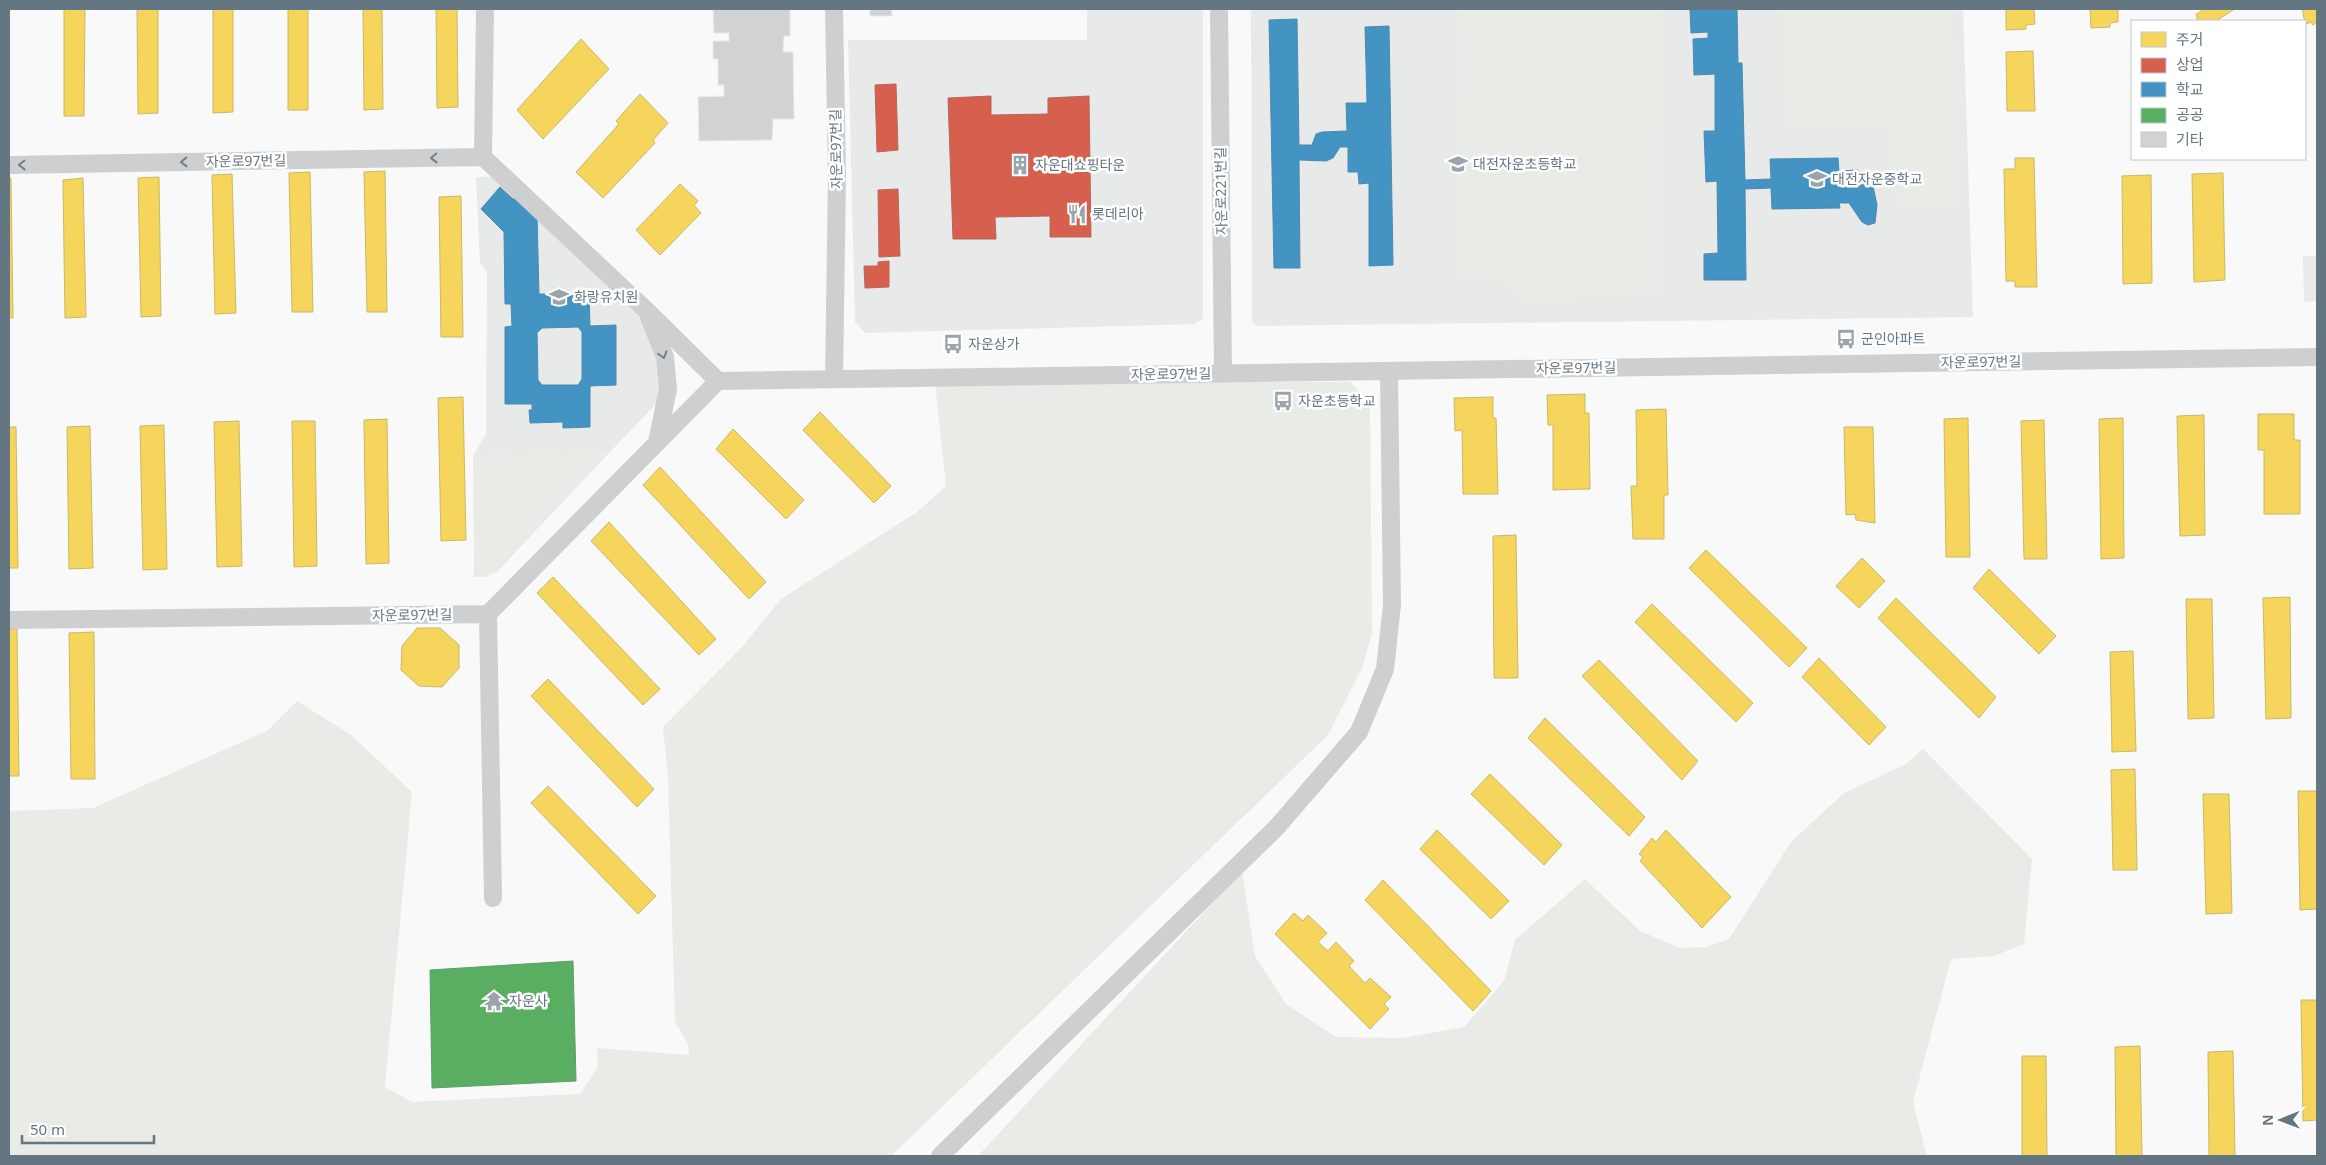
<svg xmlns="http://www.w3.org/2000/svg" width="2326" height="1165" viewBox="0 0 2326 1165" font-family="'Noto Sans','Noto Sans KR',sans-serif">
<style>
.built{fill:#e8e9e9}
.green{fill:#e8ebe6}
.homes{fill:#f6d55c;stroke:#cab868}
.shops{fill:#d6604d;stroke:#b4675d}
.schools{fill:#4393c3;stroke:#4d8ab0;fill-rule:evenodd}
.public{fill:#5aae61;stroke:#5d9d6b}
.building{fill:#d0d2d3;stroke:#e8e8e8}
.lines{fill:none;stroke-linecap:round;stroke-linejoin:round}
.minor{stroke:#cecfd0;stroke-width:18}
.oneway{stroke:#707f8b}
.labels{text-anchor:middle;stroke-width:5;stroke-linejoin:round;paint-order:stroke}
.street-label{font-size:14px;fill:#657683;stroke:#fff}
.poi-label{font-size:14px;fill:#657683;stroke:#fff;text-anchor:start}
</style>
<rect width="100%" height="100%" fill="#f9f9f9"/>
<path class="built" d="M1087 9H1203V318L1195 324 865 333 855 322 848 40H1087Z
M1251 9H1963L1973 317 1257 326 1252 321Z
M504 176 657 321 661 399 609 453 473 456 486 434 487 273 480 262 476 177Z"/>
<path class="green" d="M1457 9H1660L1663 296 1516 301V284L1461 279Z
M1781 9H1954L1960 208 1901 209 1900 189 1892 167 1891 127 1784 129Z
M2303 256H2317V301L2304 302Z
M935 382H1350L1370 402 1372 633 1362 668 1328 735 891 1156H9V811L93 808 267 731 297 701 351 735 412 792 385 1087 412 1102 580 1094 598 1067 597 1048 689 1055 688 1044 675 1022 668 776 663 727 742 647 781 599 917 512 946 486Z
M609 453 497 572 485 577H474L473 456Z
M1923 749 2032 859 2024 944 1994 956 1951 959 1913 1102 1927 1156H978L1242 871 1255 956 1286 1004 1336 1037 1403 1038 1464 1027 1504 981 1515 940 1585 879 1640 931 1680 948 1707 947 1729 939 1791 842 1844 793 1906 764Z"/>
<path class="homes" d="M64 9H85L84 116H64Z
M137 9H158V113L138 114Z
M213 9H233V112L213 113Z
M288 9H308V110H288Z
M363 9H382L383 109 364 110Z
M436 9H457L458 107 437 108Z
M2006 9H2034L2035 24 2026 25V29L2006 30Z
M2090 9H2118V22L2110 23V27L2091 28Z
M2201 9H2232L2233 10 2216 21H2198L2196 14 2202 11Z
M2306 9H2317V22L2313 25 2311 22 2307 24 2303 16 2304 14 2302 11Z
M581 39 609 69 543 139 517 110Z
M2033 51 2035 111H2007L2006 52Z
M640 94 668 123 653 140 655 143 603 198 576 172 619 124 616 121Z
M2015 158H2034L2037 287H2015V281H2006L2004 169H2015Z
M385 171 387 312H367L364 172Z
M310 172 313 312H292L289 173Z
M2223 173 2225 280 2194 282 2192 174Z
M232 174 236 313 215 314 212 175Z
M2151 175 2152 283 2123 284 2122 176Z
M159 177 161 316 141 317 138 178Z
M9 178H11L13 318H9Z
M83 178 86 317 65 318 63 180Z
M680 184 698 201 694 205 701 213 660 255 636 230Z
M461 196 463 337H441L439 197Z
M1585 394V413H1589L1590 489 1553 490V425H1548L1547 395Z
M463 397 466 540 441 541 438 398Z
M1493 397V418H1496L1498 494H1463L1462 430 1455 431 1454 398Z
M1666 409 1668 495H1664V539H1633L1631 486H1637L1636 410Z
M820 412 891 486 874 503 803 430Z
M2258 414H2294V440H2300V514H2264V450H2258Z
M2204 415 2205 535 2180 536 2177 416Z
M1968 418 1970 557H1946L1944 419Z
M2123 418 2124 558 2101 559 2099 419Z
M387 419 389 563 366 564 364 420Z
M2044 420 2047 559H2024L2021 421Z
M239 421 242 566 217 567 214 422Z
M292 421H315L317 566 294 567Z
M164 425 167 569 143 570 140 426Z
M90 426 93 568 69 569 67 427Z
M9 427H16L18 568H9Z
M1844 427H1873L1875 523 1856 520 1855 514 1846 515Z
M733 429 804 500 786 519 716 449Z
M660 467 766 582 749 599 643 485Z
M609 522 716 639 699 655 591 541Z
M1516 535 1518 678H1494L1493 536Z
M1706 550 1807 648 1789 667 1689 568Z
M1862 558 1885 581 1859 608 1836 586Z
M1989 569 2056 636 2039 654 1973 588Z
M553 577 660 689 643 705 537 593Z
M2290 597 2291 718 2266 719 2263 598Z
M1896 598 1996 697 1979 718 1878 618Z
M2186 599H2212L2214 718 2188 719Z
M1652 604 1753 703 1736 722 1635 622Z
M417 628H440L459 645V668L442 687 419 686 401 670 402 646Z
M9 629H17L19 776H9Z
M94 632 95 779H71L69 633Z
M2133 651 2136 751 2112 752 2110 652Z
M1819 658 1886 727 1869 745 1802 677Z
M1599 660 1698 761 1682 780 1582 676Z
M548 679 654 789 637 807 531 696Z
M1545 718 1645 817 1629 836 1528 738Z
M2135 769 2137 870H2113L2111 770Z
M1490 774 1562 845 1544 865 1471 794Z
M548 786 656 896 638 914 531 803Z
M2298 791H2317V909L2300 910Z
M2203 794H2229L2232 913 2206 914Z
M1437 830 1509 901 1491 919 1420 849Z
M1666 830 1731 897 1702 928 1640 861 1643 857 1639 854 1652 838 1656 842Z
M1383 880 1491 991 1473 1011 1365 900Z
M1294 913 1303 921 1308 915 1327 933 1318 942 1328 951 1336 942 1354 961 1349 966 1365 983 1370 978 1391 997 1384 1004 1389 1009 1370 1029 1275 934Z
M2301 1000H2317V1120L2303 1121Z
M2140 1046 2142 1156H2116L2115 1047Z
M2233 1051 2235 1156H2209L2208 1052Z
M2022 1056H2046L2047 1156H2022Z"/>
<path class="shops" d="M896 84 898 150 877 152 875 85Z
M991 96V115L1048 114V98L1089 96 1091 237H1050V216L995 217 996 239H953L948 98Z
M898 189 900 256 879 257 878 190Z
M889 261V287L865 288 864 266H878V262Z"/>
<path class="schools" d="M1690 9H1737L1738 63H1742L1745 180 1771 179 1770 159 1838 158 1839 171 1858 170 1861 179 1873 186 1877 205 1875 223 1868 225 1862 222 1849 203H1839L1840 208 1772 209 1771 188 1745 189 1746 280H1704V254L1718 253 1717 181 1706 182 1704 131H1715V74L1694 75 1693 39 1708 38V32L1691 33Z
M1297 19 1299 145H1312L1316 134 1322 132 1347 131 1346 103H1367L1365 27 1389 26 1393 265 1369 266V183L1359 184 1358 172H1348V147H1340L1333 158 1326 161 1299 160 1300 268H1274L1269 20Z
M500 187 513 199 516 197 537 214 539 294H589L590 326 616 325V385L590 386V427L563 428V422L530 423 529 410H532V404H505V327L512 326 511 304H505L504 232 481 209ZM578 327 582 332V379L578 385H542L538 380 537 333 542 328Z"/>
<path class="public" d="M573 961 576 1081 432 1088 430 970Z"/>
<path class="building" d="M713 9H790V36H784L783 52H793L794 119H773L772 140 699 141 698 97 724 96V85H718V59H713V41H729V33H714Z
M870 9H891L892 16H870Z"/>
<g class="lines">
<path class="minor" d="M1219 9 1223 373
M483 157 485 9
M9 165 483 157 646 310 718 381
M649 317 665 357 668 389 657 442
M834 379 837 175 834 9
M488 614 493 898
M9 620 488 614 718 381 2317 357
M940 1156 1276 828 1359 732 1385 669 1392 605 1389 371"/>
</g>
<defs><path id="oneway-chevron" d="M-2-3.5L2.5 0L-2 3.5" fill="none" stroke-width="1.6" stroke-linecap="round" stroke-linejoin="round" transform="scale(1.25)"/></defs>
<g class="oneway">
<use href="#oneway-chevron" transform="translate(434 158) rotate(179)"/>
<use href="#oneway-chevron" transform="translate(184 162) rotate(179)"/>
<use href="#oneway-chevron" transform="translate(22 165) rotate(179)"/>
<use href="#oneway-chevron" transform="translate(663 355) rotate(74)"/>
</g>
<defs>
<symbol id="school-bare" viewBox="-9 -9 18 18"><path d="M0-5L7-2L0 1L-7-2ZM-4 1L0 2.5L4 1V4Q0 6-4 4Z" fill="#99a4ac" stroke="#fff" stroke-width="2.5" paint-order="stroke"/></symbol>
<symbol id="building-bare" viewBox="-9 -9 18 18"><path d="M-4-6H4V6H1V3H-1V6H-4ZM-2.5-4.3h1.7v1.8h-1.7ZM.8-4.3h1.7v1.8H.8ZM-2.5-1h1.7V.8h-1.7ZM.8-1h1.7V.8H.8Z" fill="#99a4ac" stroke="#fff" stroke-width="2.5" paint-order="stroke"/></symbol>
<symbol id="restaurant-bare" viewBox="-9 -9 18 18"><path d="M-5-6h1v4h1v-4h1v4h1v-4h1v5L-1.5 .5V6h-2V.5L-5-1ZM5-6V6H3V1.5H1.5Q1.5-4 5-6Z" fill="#99a4ac" stroke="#fff" stroke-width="2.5" paint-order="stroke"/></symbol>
<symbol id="bus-bare" viewBox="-9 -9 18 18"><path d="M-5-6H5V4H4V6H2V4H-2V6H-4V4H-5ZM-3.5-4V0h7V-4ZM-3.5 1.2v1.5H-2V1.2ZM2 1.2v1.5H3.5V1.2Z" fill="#99a4ac" stroke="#fff" stroke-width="2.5" paint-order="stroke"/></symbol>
<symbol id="temple-bare" viewBox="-9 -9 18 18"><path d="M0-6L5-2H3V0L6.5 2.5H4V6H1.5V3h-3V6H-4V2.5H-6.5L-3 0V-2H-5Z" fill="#99a4ac" stroke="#fff" stroke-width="2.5" paint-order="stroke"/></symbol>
</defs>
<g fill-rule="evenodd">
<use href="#school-bare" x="1444" y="150" width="28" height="28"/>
<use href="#building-bare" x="1006" y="151" width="28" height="28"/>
<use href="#school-bare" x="1803" y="165" width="28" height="28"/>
<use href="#restaurant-bare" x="1063" y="200" width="28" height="28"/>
<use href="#school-bare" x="545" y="283" width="28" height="28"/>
<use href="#bus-bare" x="1832" y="325" width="28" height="28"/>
<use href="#bus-bare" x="939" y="330" width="28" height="28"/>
<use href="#bus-bare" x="1269" y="387" width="28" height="28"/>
<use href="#temple-bare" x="480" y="987" width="28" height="28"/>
</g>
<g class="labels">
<g class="street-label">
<text transform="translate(836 149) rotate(-91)" y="5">자운로97번길</text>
<text transform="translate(246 161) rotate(-1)" y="5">자운로97번길</text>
<text transform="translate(1221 191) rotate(-91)" y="5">자운로221번길</text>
<text transform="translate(1981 362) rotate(-1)" y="5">자운로97번길</text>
<text transform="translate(1576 368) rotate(-1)" y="5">자운로97번길</text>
<text transform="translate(1171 374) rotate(-1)" y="5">자운로97번길</text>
<text transform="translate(412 615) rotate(-1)" y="5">자운로97번길</text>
</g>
<g class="poi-label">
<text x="1473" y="169">대전자운초등학교</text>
<text x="1035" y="170">자운대쇼핑타운</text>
<text x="1832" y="184">대전자운중학교</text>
<text x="1092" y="219">롯데리아</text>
<text x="574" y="302">화랑유치원</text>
<text x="1861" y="344">군인아파트</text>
<text x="968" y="349">자운상가</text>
<text x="1298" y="406">자운초등학교</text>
<text x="509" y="1006">자운사</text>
</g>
</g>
<rect width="2326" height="1165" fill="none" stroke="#657683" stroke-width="20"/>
<rect x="2131" y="20" width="175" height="140" fill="#ffffff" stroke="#c1c8cd"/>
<rect x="2141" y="32" width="25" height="15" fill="#f6d55c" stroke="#c1c8cd"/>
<text x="2176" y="45" font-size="15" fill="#657683">주거</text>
<rect x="2141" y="58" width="25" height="15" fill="#d6604d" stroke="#c1c8cd"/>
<text x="2176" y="70" font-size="15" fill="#657683">상업</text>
<rect x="2141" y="82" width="25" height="15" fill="#4393c3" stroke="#c1c8cd"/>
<text x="2176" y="95" font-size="15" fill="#657683">학교</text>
<rect x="2141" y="108" width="25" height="15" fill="#5aae61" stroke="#c1c8cd"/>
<text x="2176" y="120" font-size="15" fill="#657683">공공</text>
<rect x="2141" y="132" width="25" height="15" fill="#d0d2d3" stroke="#c1c8cd"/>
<text x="2176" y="145" font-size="15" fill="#657683">기타</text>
<g transform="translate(2281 1120) rotate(269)" stroke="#ffffff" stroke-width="4" paint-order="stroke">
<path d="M0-4L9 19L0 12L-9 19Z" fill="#657683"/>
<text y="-8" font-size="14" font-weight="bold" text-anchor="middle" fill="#657683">N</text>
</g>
<path d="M22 1135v8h132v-8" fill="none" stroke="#657683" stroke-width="2.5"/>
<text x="30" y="1135" font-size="15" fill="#657683" stroke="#ffffff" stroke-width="4" paint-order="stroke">50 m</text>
</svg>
